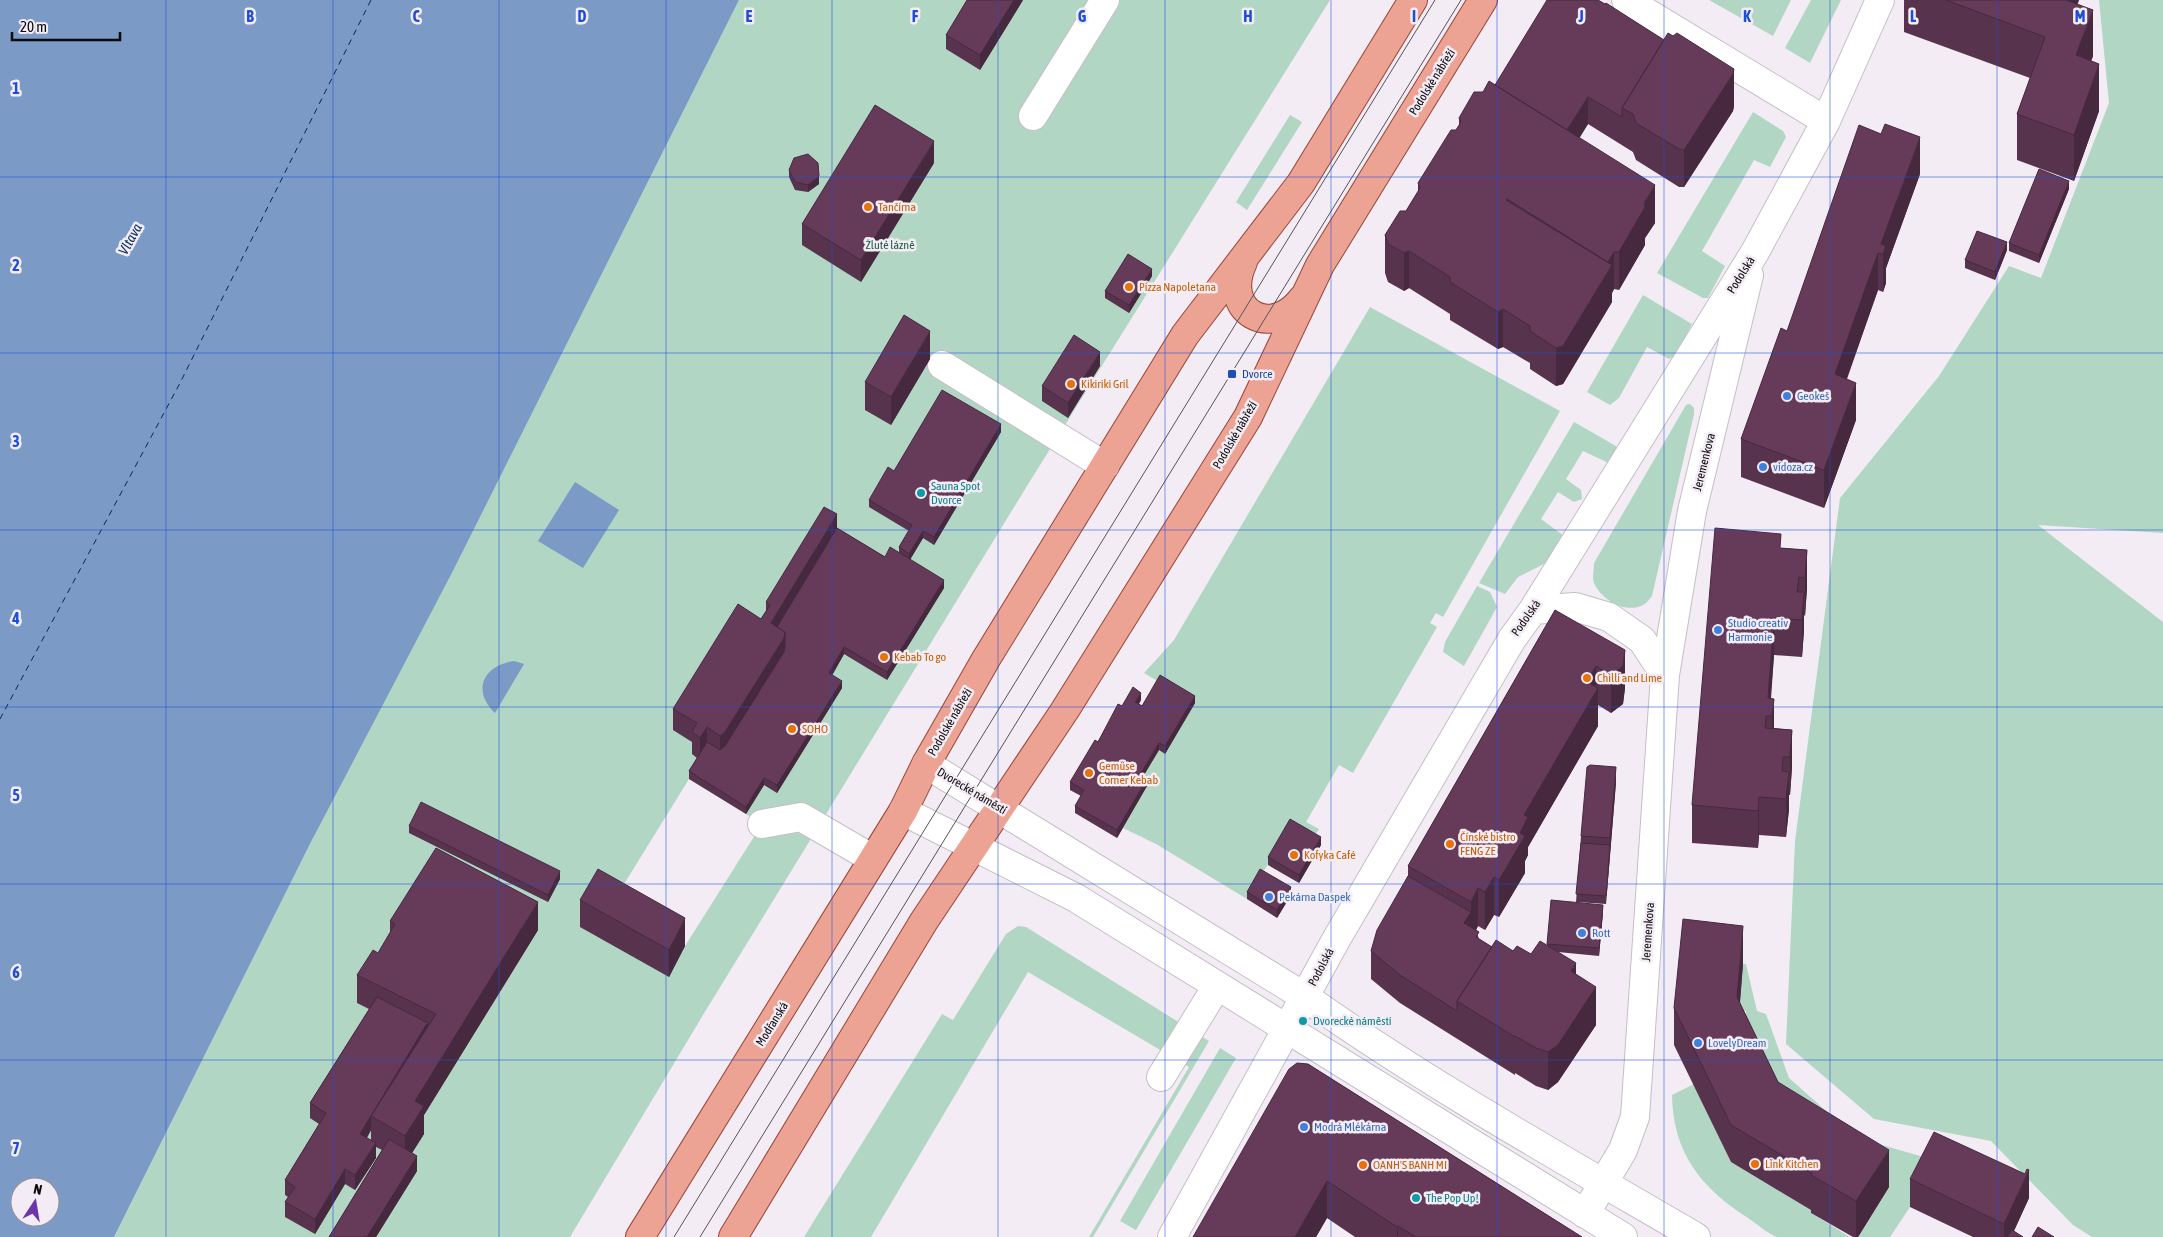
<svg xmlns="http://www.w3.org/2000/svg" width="2163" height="1237" viewBox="0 0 2163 1237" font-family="'Asap Condensed',sans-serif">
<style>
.green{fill:#b2d6c4;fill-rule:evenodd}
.water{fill:#7b9ac6;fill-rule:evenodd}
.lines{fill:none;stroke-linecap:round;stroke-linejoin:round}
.ferry{stroke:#01295e;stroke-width:1;stroke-dasharray:6 5;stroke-linecap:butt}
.minor-casing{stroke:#c5bec7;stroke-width:30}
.major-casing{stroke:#974537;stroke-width:30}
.minor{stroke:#fff;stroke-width:28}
.major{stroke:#eda394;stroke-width:28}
.tram{stroke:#575357;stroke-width:1}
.wall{fill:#58334d;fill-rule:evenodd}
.shaded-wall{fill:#47293f}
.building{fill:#663b5a;stroke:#47293f}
.grid{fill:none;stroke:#1d4ed8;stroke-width:1;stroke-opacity:0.55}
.food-dot{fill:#e8710a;stroke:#f3ecf4;stroke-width:2}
.transit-dot{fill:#1a4fb4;stroke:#f3ecf4;stroke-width:2}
.shop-dot{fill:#3f7fe0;stroke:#f3ecf4;stroke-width:2}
.culture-dot{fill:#0f9aa8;stroke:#f3ecf4;stroke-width:2}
.labels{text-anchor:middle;stroke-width:5;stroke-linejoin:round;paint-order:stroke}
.street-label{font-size:12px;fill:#0d0a0d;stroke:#f3ecf4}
.food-label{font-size:12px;fill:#c56008;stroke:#f3ecf4;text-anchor:start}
.park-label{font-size:12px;fill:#1b6145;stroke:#f3ecf4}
.transit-label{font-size:12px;fill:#164399;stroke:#f3ecf4;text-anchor:start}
.shop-label{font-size:12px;fill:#366cbe;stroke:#f3ecf4;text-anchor:start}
.culture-label{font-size:12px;fill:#0d838f;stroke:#f3ecf4;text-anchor:start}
.water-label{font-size:14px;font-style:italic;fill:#01295e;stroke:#f3ecf4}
.grid-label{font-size:16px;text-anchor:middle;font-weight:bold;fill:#1d4ed8;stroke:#f3ecf4;stroke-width:5;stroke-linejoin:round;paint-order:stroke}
</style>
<rect width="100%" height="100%" fill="#f3ecf4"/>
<path class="green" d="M739 0H1330L1027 486 703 1015 570 1237H114L362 740 455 567ZM689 779 762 824 685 946 611 905Z
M1709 0H1791L1773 36Z
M1811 0H1841L1810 63 1785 48Z
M2099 0H2163V533L2038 525 2163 622V1237H2092L2073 1225 1991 1141 1874 1119 1786 1044 1795 841 1840 498 1939 376 2009 266 2041 278 2109 103Z
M1753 112 1783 131 1786 137 1770 167 1754 160 1702 251 1725 266 1708 298H1703L1657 273Z
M1290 115 1302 122 1247 210 1236 202Z
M1643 295 1692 324 1675 356 1669 359 1647 347 1619 398 1610 405 1587 392Z
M1370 307 1560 411 1443 617 1436 613 1430 623 1437 627 1353 773 1339 765 1306 822 1319 829 1312 840 1290 827 1247 899 1156 844 1123 828 1147 786 1140 782 1159 750 1165 754 1195 703 1144 673 1174 640Z
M1690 404 1694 408V414L1652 596C1649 600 1645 605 1641 606 1623 613 1601 599 1594 583 1592 578 1594 569 1594 563L1686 405Z
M1574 422 1616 446 1618 450 1611 464 1583 451 1566 479 1581 490 1582 499 1574 502 1558 492 1541 519 1564 536 1550 561 1518 577 1505 594 1479 583Z
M1477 586 1490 592 1497 607 1464 666 1443 652 1445 642Z
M1018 926 1026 927 1209 1041 1093 1237H1089L1189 1067 1028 972 871 1237H804L942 1014 953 1020 1006 934Z
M1743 964H1746L1757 1011 1766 1014 1789 1078 1842 1125 1865 1140 1934 1160 1910 1207 1890 1237H1858L1889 1187 1778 1119 1745 1022 1746 1011 1739 1010Z
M1220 1048 1236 1058 1136 1230 1120 1221Z
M1694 1084 1731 1162 1812 1210 1811 1213 1850 1237C1835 1237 1789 1237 1777 1237 1768 1234 1757 1224 1748 1218 1701 1188 1673 1153 1672 1095Z"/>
<path class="water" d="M0 0H739L455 567 312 840 114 1237H0ZM20 1187H50V1217H20Z
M575 482 619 510 583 568 538 541Z
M514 661 524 664 495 713C471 690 484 665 514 661Z"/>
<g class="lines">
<path class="ferry" d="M0 719 180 383 371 0"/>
<defs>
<path id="minor" d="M1626 0 1826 121
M1033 116 1105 0
M942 365 1105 466
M1533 610 1575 607 1609 617 1642 640 1665 675
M926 764 1305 997C1430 1085 1564 1160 1696 1237
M903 811 1076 898 1623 1237
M762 824 801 817 873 859
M1161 1077 1217 986
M1585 1214 1623 1150 1635 1117 1665 675 1692 511 1749 275
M1172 1237 1337 938 1512 639 1533 610 1755 252 1826 121 1880 0"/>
<path id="major" d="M1243 262C1220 311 1271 341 1303 298
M640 1237 903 811 926 764 986 659 1185 335 1301 183 1413 0
M733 1237 924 921 1065 710 1248 417 1320 265 1483 0"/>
</defs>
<use href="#minor" class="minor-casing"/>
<use href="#major" class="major-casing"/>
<use href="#minor" class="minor"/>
<use href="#major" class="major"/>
<path class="tram" d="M674 1237 1435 0
M700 1237 1461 0"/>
</g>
<path class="wall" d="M1023 0 980 70 946 49V35Z
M1904 0H2079L2077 4 2093 56 2091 61 2099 111 2074 181 2017 160V114L2030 78 1904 32Z
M1495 85 1734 106 1733 111 1684 187H1679L1636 160 1633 152 1588 124 1579 138 1655 223 1645 238V245L1619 290 1614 289 1612 293V302L1563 384 1556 386 1530 369V363L1503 347 1498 349 1450 320V314L1409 288 1404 291 1388 282 1385 273V235L1406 211 1418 192V183L1459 126V118L1483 92Z
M934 163 861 282 802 245V224Z
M789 170 819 184 808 192 795 190 789 177Z
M1920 174 1886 268V283L1883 292 1878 290 1847 379 1856 420 1824 508 1741 477V439L1787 331Z
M2069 189 2039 263 2009 251V243Z
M2007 250 1995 280 1965 268V260Z
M1152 276 1129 313 1105 298V291Z
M930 359 891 425 865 410V382Z
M1100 366 1068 418 1042 401V386Z
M1001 432 934 545 923 538 910 560 944 588 887 680 844 654 832 675 842 688 777 793 764 785 746 814 689 779V771L697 758 692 754V742L673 730V709L761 619 766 611V602L837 528 885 557 899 553V547L909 531 869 507V500L894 471Z
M1781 548 1807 550V588L1805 616 1804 615V630L1802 657 1774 655 1771 699 1774 728 1792 730V767L1790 795H1789V809L1786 837 1759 835 1758 848 1692 843V805Z
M1555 610 1625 688 1623 704 1611 713 1598 705V726L1528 847V855L1525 861V873L1499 917 1494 915 1485 930 1478 926 1476 930 1479 939 1492 947 1531 954 1547 945V944L1603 912 1599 956 1558 952 1576 974 1596 1025 1558 1082 1548 1090 1536 1086 1515 1073V1075L1400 1003 1371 979V951L1408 876V866Z
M1141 700 1139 704 1142 706 1195 703 1165 754 1159 750 1143 776 1147 786 1117 838 1075 813V806L1081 796 1070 790V782L1122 706Z
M1616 782 1606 904 1576 902 1581 836Z
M409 826 560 879 548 902 409 833Z
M1321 845 1299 883 1268 865V857Z
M1247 892 1291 895 1277 918 1247 899Z
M580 900 685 946 669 977 580 927Z
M390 921 538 930 424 1115V1134L412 1153 417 1171 376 1237H329L382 1150 376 1147V1158L355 1190 345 1184 315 1234 285 1217V1202L288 1197 285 1195V1180L319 1124 310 1118V1103L369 1009 357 1003V975L378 953 390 933ZM371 1130V1140L367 1138Z
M1743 964 1740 1003 1778 1082 1889 1187 1858 1237H1853L1811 1213V1210L1731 1162 1674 1045V1008Z
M1308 1064 1582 1237H1355L1327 1218 1316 1237H1193Z
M1910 1179 2029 1198 2014 1231 2023 1237H1973L1910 1207Z"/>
<path class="shaded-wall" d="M1014 0H1023L980 70V55Z
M2063 0H2079L2063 46Z
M2093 10V56L2076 102V55Z
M2099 64V111L2074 181V135Z
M1734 69V106L1733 111 1684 187V150Z
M1588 97V124L1563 165V137Z
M1920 137V174L1886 268V283L1883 292V254L1881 244Z
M934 141V163L861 282V260Z
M819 176V184L808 192V185Z
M2069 181V189L2039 263V255Z
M1655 185V223L1645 238V245L1619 290V252L1644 203Z
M2007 242V250L1995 280V272Z
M1409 251V288L1404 291V253Z
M1614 252V289L1612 293V302L1563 384 1556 386V348L1608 271V262Z
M1878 253V290L1835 411V374Z
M1152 269V276L1129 313V305Z
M1503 309V347L1498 349V312Z
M930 331V359L891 425V397Z
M1100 352V366L1068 418V403Z
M1856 383V420L1824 508V470Z
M1001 424V432L934 545V537Z
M837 514V535L774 639 771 623Z
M923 531V538L909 561V554Z
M1807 550V588L1805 616V578Z
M944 580V588L887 680V672Z
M1804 592V630L1802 657V620Z
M1774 618V655L1769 716 1768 698Z
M785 632V653L720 758V736Z
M844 647V654L829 681V673Z
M1625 650V688L1623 704 1611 713V675Z
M1596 666V691L1598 688V726L1528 847V855L1525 861V873L1499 917V880L1520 833 1524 815 1587 682Z
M842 681V688L777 793V785Z
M1141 693V700L1135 710V702Z
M1195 696V703L1165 754V746Z
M1774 699V737L1772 754V716Z
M707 727V749L700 760V738Z
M1792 730V767L1790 795V757Z
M1159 743V750L1140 782V775Z
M1616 767V782L1606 904 1610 838Z
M1789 772V809L1786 837V799Z
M764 778V785L746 814V807Z
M1147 779V786L1117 838V830Z
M1759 797V835L1758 848V811Z
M1321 837V845L1299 883V875Z
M560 871V879L548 902V895Z
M1494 877V915L1485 930V892Z
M1291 887V895L1277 918V910Z
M1478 888V926L1471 940V902Z
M538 902V930L424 1115V1134L405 1164V1136L415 1101Z
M1603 905V912L1599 956V948Z
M1471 912V940L1464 923Z
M685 918V946L669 977V950Z
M1743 926V964L1737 1035V997Z
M1576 963V1001L1571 971Z
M1596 987V1025L1558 1082 1548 1090V1052Z
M430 1024 371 1116V1130L360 1149V1134L426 1025Z
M376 1143V1158L355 1190V1175Z
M1889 1150V1187L1858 1237H1856V1201Z
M417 1156V1171L376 1237H367Z
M345 1169V1184L315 1234V1219Z
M2029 1170V1198L2011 1237H2004V1224Z
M1327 1181V1218L1316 1237H1295Z
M1398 1226V1237H1397V1227Z"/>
<path class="building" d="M967 0H1014L980 55 946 35Z
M1547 0H1598L1605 4 1606 3 1664 40 1622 108V117L1588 97 1567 130 1495 85Z
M1946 0H2066L2093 10 2076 55 2099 64 2074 135 2017 114 2045 37Z
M1668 33 1673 36 1677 33 1734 69 1733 74 1684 150 1679 149 1636 123 1633 114 1622 108Z
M1489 81 1655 185 1644 203 1645 207 1619 252H1614L1608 262 1507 199 1506 200 1612 265 1563 346 1556 348 1530 331V326L1503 309 1498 312 1450 282V277L1409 251 1404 253 1388 244 1385 235 1400 211H1406L1420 188 1418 183 1451 130H1456L1461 122 1459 118 1474 92H1483Z
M875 105 934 141 861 260 802 224Z
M1885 124 1920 137 1881 244 1886 246 1883 254 1878 253 1835 374 1856 383 1824 470 1741 439 1781 328 1787 331 1859 125 1881 134Z
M808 154 818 163 819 176 808 185 795 182 789 170 794 158Z
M2039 169 2069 181 2039 255 2009 243Z
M1977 231 2007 242 1995 272 1965 260Z
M1128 254 1152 269 1129 305 1105 291Z
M904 315 930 331 891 397 865 382Z
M1074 335 1100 352 1068 403 1042 386Z
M942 390 1001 424 934 537 923 531 909 554 899 547 912 525 869 500 888 467 894 471Z
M824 507 837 514 771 623 785 632 784 638 725 732 720 736 707 727 700 738 692 732 697 723 673 709 738 604 761 619 770 605 766 602Z
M837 528 885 557 890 547 944 580 887 672 844 647 829 673 842 681 777 785 764 778 746 807 689 771 707 742 720 750 725 746 784 652 785 646V632L777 627Z
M1715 528 1781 534 1780 548 1807 550 1805 578 1799 577 1797 592H1804L1802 620 1774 618 1768 698 1774 699 1772 716H1766L1765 728 1792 730 1790 757H1783L1782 771 1789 772 1786 799 1759 797 1758 811 1692 805Z
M1555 610 1625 650 1623 666 1611 675 1596 666 1587 682 1598 688 1524 815 1528 817 1520 833 1525 836 1499 880 1494 877 1485 892 1478 888 1471 902 1408 866Z
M1160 675 1195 696 1165 746 1159 743 1140 775 1147 779 1117 830 1075 806 1084 790 1070 782 1095 740 1098 742 1118 704 1122 706 1133 687 1141 693 1135 702 1142 706Z
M1590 765 1616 767 1610 838 1581 836 1587 767Z
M421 802 560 871 548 895 409 826Z
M1290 819 1321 837 1299 875 1268 857Z
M1581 843 1610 845 1606 896 1576 894Z
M436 848 538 902 415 1101 424 1106 405 1136 371 1116 436 1014 357 975 373 950 378 953 395 924 390 921Z
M598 869 685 918 669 950 580 900Z
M1260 869 1291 887 1277 910 1247 892Z
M1408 876 1471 912 1464 923 1479 932 1476 937 1492 947 1457 1001V1011L1400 975 1371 951 1377 930Z
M1551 900 1603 905 1599 948 1547 944Z
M1683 919 1743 926 1737 997 1778 1082 1889 1150 1856 1201 1811 1175 1812 1173 1731 1125 1674 1008Z
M1496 940 1513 951 1517 946 1531 954 1540 941 1576 963 1571 971 1596 987 1558 1045 1548 1052 1536 1048 1515 1036V1037L1457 1001Z
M377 997 430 1024 426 1025 360 1134 376 1143 355 1175 345 1169 315 1219 285 1202 295 1187 285 1180 326 1113 310 1103Z
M1297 1063 1308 1064 1582 1237H1416L1398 1226 1397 1227 1327 1181 1295 1237H1193L1289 1069Z
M1934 1132 2025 1174 2027 1169 2029 1170 2004 1224 1910 1179Z
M389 1139 417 1156 367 1237H329Z
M2038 1227 2054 1237H2032Z
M2012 1230 2023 1237H2007Z"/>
<path class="grid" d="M166 0V1237M333 0V1237M499 0V1237M666 0V1237M832 0V1237M998 0V1237M1165 0V1237M1331 0V1237M1497 0V1237M1664 0V1237M1830 0V1237M1997 0V1237M0 177H2163M0 353H2163M0 530H2163M0 707H2163M0 884H2163M0 1060H2163"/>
<g class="food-dot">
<circle cx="868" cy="207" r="5"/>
<circle cx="1129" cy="287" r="5"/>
<circle cx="1071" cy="384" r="5"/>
<circle cx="884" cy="657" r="5"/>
<circle cx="1587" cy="678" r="5"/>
<circle cx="792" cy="729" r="5"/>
<circle cx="1089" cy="773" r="5"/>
<circle cx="1450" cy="844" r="5"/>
<circle cx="1294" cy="855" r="5"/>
<circle cx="1755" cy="1164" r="5"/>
<circle cx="1363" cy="1165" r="5"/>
</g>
<rect class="transit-dot" x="1227" y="369" width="10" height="10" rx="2.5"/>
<g class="shop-dot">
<circle cx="1787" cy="396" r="5"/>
<circle cx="1763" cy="467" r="5"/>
<circle cx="1718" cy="630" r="5"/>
<circle cx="1269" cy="897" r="5"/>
<circle cx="1582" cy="933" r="5"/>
<circle cx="1698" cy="1043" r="5"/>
<circle cx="1304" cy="1127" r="5"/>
</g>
<g class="culture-dot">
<circle cx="921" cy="493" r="5"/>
<circle cx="1303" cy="1021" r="5"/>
<circle cx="1416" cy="1198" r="5"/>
</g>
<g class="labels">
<g class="street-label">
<text transform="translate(1432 82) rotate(-58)" y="4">Podolské nábřeží</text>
<text transform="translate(1741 275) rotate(-58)" y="4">Podolská</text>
<text transform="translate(1235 435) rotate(-60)" y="4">Podolské nábřeží</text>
<text transform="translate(1704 462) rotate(-76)" y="4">Jeremenkova</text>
<text transform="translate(1526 618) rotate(-55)" y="4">Podolská</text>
<text transform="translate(950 722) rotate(-60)" y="4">Podolské nábřeží</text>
<text transform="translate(972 791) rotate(31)" y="4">Dvorecké náměstí</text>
<text transform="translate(1648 932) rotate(-86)" y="4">Jeremenkova</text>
<text transform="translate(1321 967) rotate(-62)" y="4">Podolská</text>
<text transform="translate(772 1024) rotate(-58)" y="4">Modřanská</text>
</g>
<g class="food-label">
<text x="878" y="211">Tančírna</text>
<text x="1139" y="291">Pizza Napoletana</text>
<text x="1081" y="388">Kikiriki Gril</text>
<text x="894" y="661">Kebab To go</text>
<text x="1597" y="682">Chilli and Lime</text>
<text x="802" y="733">SOHO</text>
<text x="1099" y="770">Gemüse<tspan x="1099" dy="14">Corner Kebab</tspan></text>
<text x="1460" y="841">Čínské bistro<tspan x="1460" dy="14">FENG ZE</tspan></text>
<text x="1304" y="859">Kofyka Café</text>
<text x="1765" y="1168">Link Kitchen</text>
<text x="1373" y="1169">OANH'S BANH MI</text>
</g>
<g class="park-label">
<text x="890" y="249">Žluté lázně</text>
</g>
<g class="transit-label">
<text x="1242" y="378">Dvorce</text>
</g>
<g class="shop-label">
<text x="1797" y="400">Geokeš</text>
<text x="1773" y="471">vidoza.cz</text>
<text x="1728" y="627">Studio creativ<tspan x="1728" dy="14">Harmonie</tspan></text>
<text x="1279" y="901">Pekárna Daspek</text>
<text x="1592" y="937">Rott</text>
<text x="1708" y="1047">LovelyDream</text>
<text x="1314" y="1131">Modrá Mlékárna</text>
</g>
<g class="culture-label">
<text x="931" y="490">Sauna Spot<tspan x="931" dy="14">Dvorce</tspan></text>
<text x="1313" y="1025">Dvorecké náměstí</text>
<text x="1426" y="1202">The Pop Up!</text>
</g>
<g class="water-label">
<text transform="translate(130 239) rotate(-61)" y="5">Vltava</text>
</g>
</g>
<g class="grid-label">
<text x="250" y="22">B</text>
<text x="416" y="22">C</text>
<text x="582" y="22">D</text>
<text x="749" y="22">E</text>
<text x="915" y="22">F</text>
<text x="1082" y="22">G</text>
<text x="1248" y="22">H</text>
<text x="1414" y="22">I</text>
<text x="1581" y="22">J</text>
<text x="1747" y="22">K</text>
<text x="1913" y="22">L</text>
<text x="2080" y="22">M</text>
<text x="16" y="94">1</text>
<text x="16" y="271">2</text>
<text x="16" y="447">3</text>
<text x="16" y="624">4</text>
<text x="16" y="801">5</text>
<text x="16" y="978">6</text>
<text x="16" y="1154">7</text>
</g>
<g transform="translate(35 1202) rotate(12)"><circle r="24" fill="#f3ecf4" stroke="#979298"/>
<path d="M0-4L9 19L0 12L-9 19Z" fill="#6c35ab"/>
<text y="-8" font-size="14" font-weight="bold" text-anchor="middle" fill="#0d0a0d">N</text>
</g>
<path d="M12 32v8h108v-8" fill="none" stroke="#0d0a0d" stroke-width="2.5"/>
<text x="20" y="32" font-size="15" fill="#0d0a0d" stroke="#f3ecf4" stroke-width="4" paint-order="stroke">20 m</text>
</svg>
